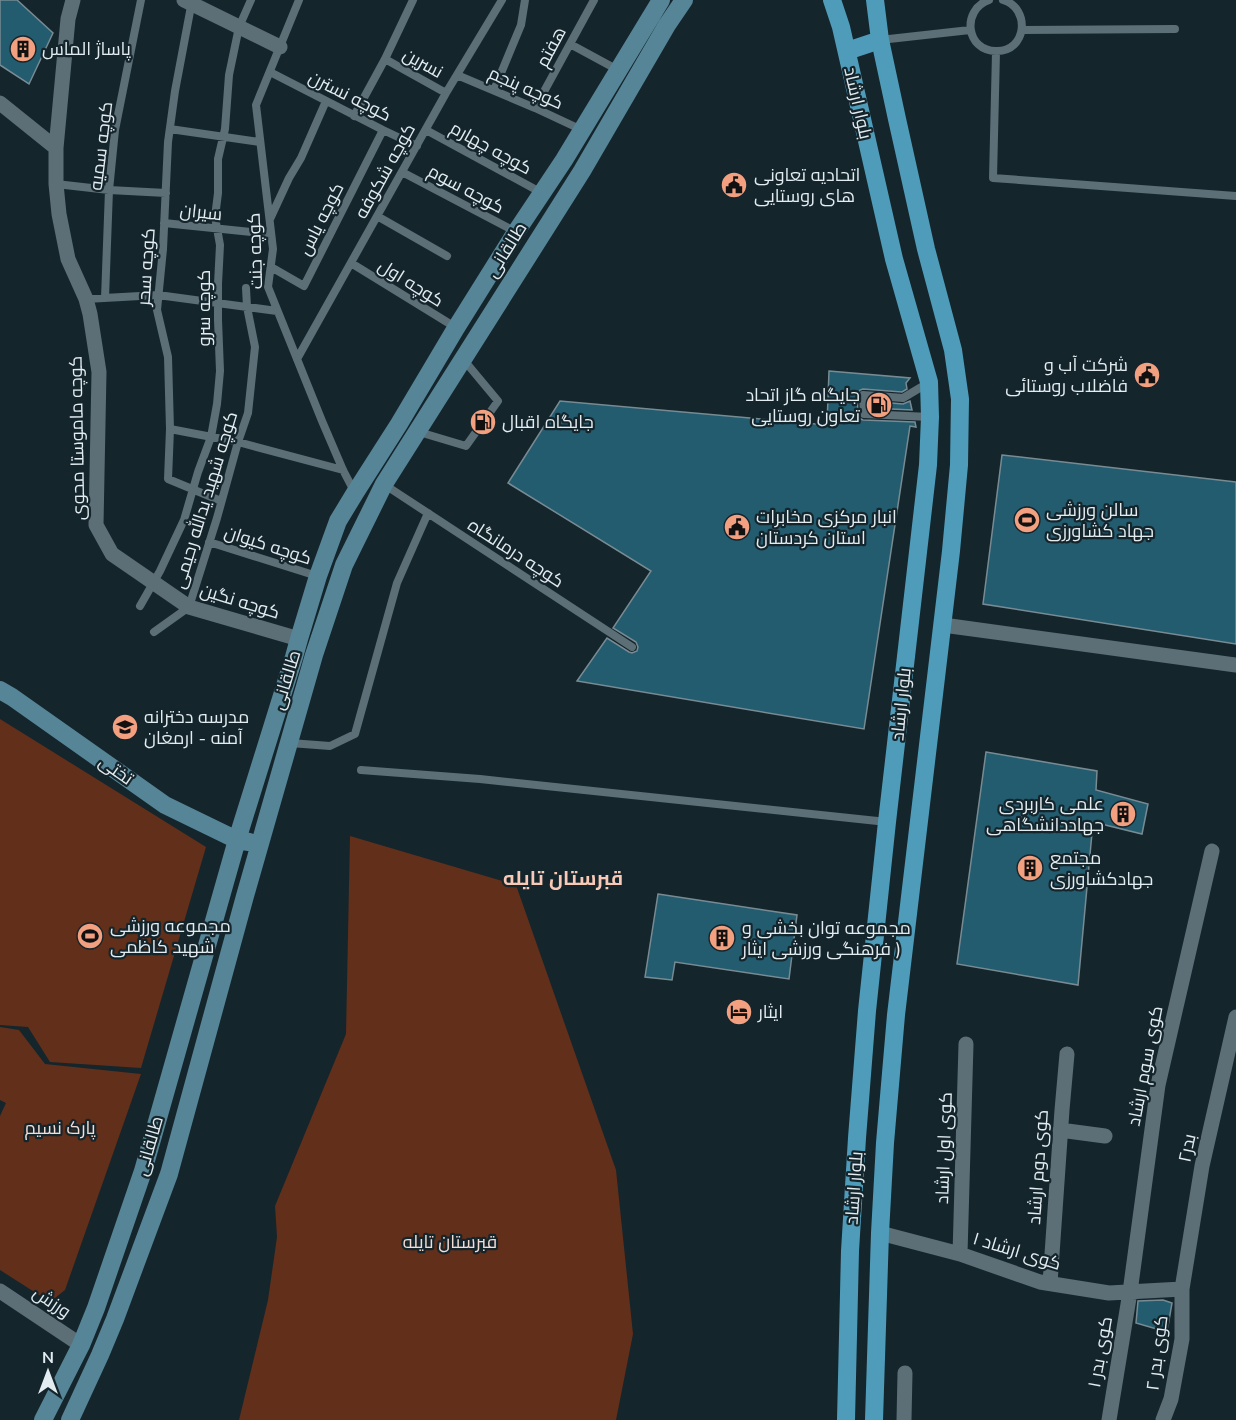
<svg xmlns="http://www.w3.org/2000/svg" width="1236" height="1420" viewBox="0 0 1236 1420" font-family="'Nunito Sans',Cairo,sans-serif">
<style>
.green{fill:#622f1a}
.building{fill:#235b6f;stroke:#788b93;stroke-width:1.5}
.lines{fill:none;stroke-linecap:round;stroke-linejoin:round}
.lane{stroke:#5c6e76;stroke-width:8}
.street{stroke:#5c6e76;stroke-width:15}
.secondary{stroke:#558597;stroke-width:18}
.primary{stroke:#4e9cb9;stroke-width:18}
.labels{text-anchor:middle;stroke-width:4.5;stroke-linejoin:round;paint-order:stroke}
.street-label{font-size:18px;fill:#e2ecf1;stroke:#15252c}
.poi-label{font-size:18px;fill:#e2ecf1;stroke:#15252c;text-anchor:start}
.park-label{font-size:18px;fill:#f4ddd5;stroke:#15252c}
.neighbourhood-label{font-size:20px;font-weight:bold;fill:#f9c9b7;stroke:#15252c}
</style>
<rect width="100%" height="100%" fill="#15252c"/>
<path class="green" d="M0 719 206 847 141 1068 50 1062 28 1027 0 1025Z
M350 836 516 885 616 1170 633 1334 616 1420H239L268 1300 277 1237 275 1206 346 1034Z
M0 1027 19 1030 45 1064 141 1074 65 1290 50 1302 0 1270V1116L6 1103 0 1100Z"/>
<path class="building" d="M0 0H17L53 33 29 84 0 65Z
M829 371 910 378 906 383 907 389 902 392 863 389 860 390 857 395 858 414 859 418 863 420 915 422 916 427 910 426 864 729 577 681 607 638 629 652 632 653 637 651 638 647 636 642 613 628 651 571 508 483 560 401 827 425Z
M869 401 903 404 910 401 912 410 870 408Z
M1002 455 1236 482V644L983 604Z
M986 752 1097 771 1096 790 1148 804 1142 834 1093 822 1078 985 957 964Z
M658 894 797 915 789 979 675 962 672 980 645 977Z
M1163 1300 1172 1303 1167 1332 1136 1323 1138 1301Z"/>
<g class="lines">
<path class="lane" d="M299 0 256 105 273 249 268 287 322 421 343 470 355 493
M989 0C961 10 966 51 996 51 1027 52 1031 8 1003 0
M192 1 175 91 168 142 163 249 157 310 168 357 170 429 168 479 221 501
M1022 30 1175 29
M880 40 970 30
M570 44 618 70
M996 52 993 178 1236 196
M385 59 446 93
M270 72 383 130 417 146
M457 75 535 108 582 130
M494 90 521 25 525 0
M535 108 594 0
M354 116 385 59 413 0
M170 129 260 142
M426 130 542 193
M402 172 516 232
M56 184 109 190 166 193
M377 216 447 256
M270 219 289 178 301 158 326 101
M164 223 271 234
M351 263 455 327
M271 267 304 286 383 130
M105 298 109 190 115 130 141 0
M86 299 158 295 277 311
M297 359 446 93 502 0
M928 383 903 398 863 395 864 414 930 417
M170 429 238 442 343 470
M419 432 466 446 498 401 463 359
M385 485 632 647
M209 542 317 576
M140 606 160 571 184 520 198 472 211 437 217 404 220 371 218 320V284L220 245 215 217 218 193V159L225 129 229 75 239 27 251 0
M154 632 189 607 217 518 238 442 248 413 255 347 247 307 246 288
M290 743 330 746 355 734 397 583 428 513
M361 770 480 779 887 822"/>
<path class="street" d="M73 0 68 19 56 148V184L59 214 68 259 86 299 90 314 99 372 96 525 112 554 189 607 299 639
M184 0 280 47
M0 103 56 148
M943 625 1236 665
M1060 1130 1105 1136
M880 1233 960 1254 1040 1282 1109 1293 1182 1289
M960 1254 966 1044
M1050 1283 1062 1110 1067 1054
M0 1291 81 1345
M904 1420 905 1373
M1109 1420 1130 1292 1158 1085 1212 851
M1163 1420 1171 1399 1182 1339V1289L1202 1166 1236 1017"/>
<path class="secondary" d="M0 690 12 697 165 805 237 840 249 842
M43 1420 81 1345 96 1308 143 1171 237 840 294 657 299 639 318 576 338 521 355 493 399 424 456 328 516 232 564 160 661 0
M70 1420 100 1355 115 1319 169 1174 245 896 314 655 344 565 384 484 582 171 667 25 684 0"/>
<path class="primary" d="M832 0 841 27 894 259 929 382 930 417 928 465 887 822 867 1011 857 1138 850 1251 846 1420
M847 51 880 40
M874 1420 880 1233 885 1143 896 1015 951 551 959 465 960 399 953 350 926 249 897 119 880 40 875 0"/>
</g>
<defs>
<symbol id="building-disc" viewBox="-11 -11 22 22"><circle r="9.5" fill="#f2a080" stroke="#15252c"/><path d="M-4-6H4V6H1V3H-1V6H-4ZM-2.5-4.3h1.7v1.8h-1.7ZM.8-4.3h1.7v1.8H.8ZM-2.5-1h1.7V.8h-1.7ZM.8-1h1.7V.8H.8Z" fill="#111"/></symbol>
<symbol id="civic-disc" viewBox="-11 -11 22 22"><circle r="9.5" fill="#f2a080" stroke="#15252c"/><path d="M-.6-6.5H3V-4.5H.6V-3L4-1V1h2V6H-6V1h2V-1L-.6-3ZM-1.2 2.5V6h2.4V2.5Z" fill="#111"/></symbol>
<symbol id="fuel-disc" viewBox="-11 -11 22 22"><circle r="9.5" fill="#f2a080" stroke="#15252c"/><path d="M-5.5-6h7V0h2V4h1.3V-2.5L3-4.5l.8-.8L6-3V5H2.5V1h-1V6h-7ZM-4.2-4.7v3.2H.2V-4.7Z" fill="#111"/></symbol>
<symbol id="stadium-disc" viewBox="-11 -11 22 22"><circle r="9.5" fill="#f2a080" stroke="#15252c"/><path d="M0-5a6.5 5 0 1 0 0 10a6.5 5 0 1 0 0-10ZM-3.5-1.8h7v3.6h-7Z" fill="#111"/></symbol>
<symbol id="school-disc" viewBox="-11 -11 22 22"><circle r="9.5" fill="#f2a080" stroke="#15252c"/><path d="M0-5L7-2L0 1L-7-2ZM-4 1L0 2.5L4 1V4Q0 6-4 4Z" fill="#111"/></symbol>
<symbol id="hotel-disc" viewBox="-11 -11 22 22"><circle r="9.5" fill="#f2a080" stroke="#15252c"/><path d="M-6-4.5h1.5V1H6V5H4.5V3h-9V5H-6ZM-4 0a1.8 1.8 0 1 1 3.6 0ZM.5 0V-2.5h3Q6-2.5 6 0Z" fill="#111"/></symbol>
</defs>
<g fill-rule="evenodd">
<use href="#building-disc" x="8" y="34" width="30" height="30"/>
<use href="#civic-disc" x="719" y="170" width="30" height="30"/>
<use href="#civic-disc" x="1132" y="360" width="30" height="30"/>
<use href="#fuel-disc" x="864" y="390" width="30" height="30"/>
<use href="#fuel-disc" x="468" y="407" width="30" height="30"/>
<use href="#stadium-disc" x="1012" y="505" width="30" height="30"/>
<use href="#civic-disc" x="722" y="512" width="30" height="30"/>
<use href="#school-disc" x="110" y="712" width="30" height="30"/>
<use href="#building-disc" x="1108" y="799" width="30" height="30"/>
<use href="#building-disc" x="1015" y="853" width="30" height="30"/>
<use href="#stadium-disc" x="75" y="921" width="30" height="30"/>
<use href="#building-disc" x="707" y="923" width="30" height="30"/>
<use href="#hotel-disc" x="724" y="997" width="30" height="30"/>
</g>
<g class="labels">
<g class="street-label">
<text transform="translate(551 47) rotate(-62)" y="6">هفتم</text>
<text transform="translate(423 63) rotate(29)" y="6">نسرین</text>
<text transform="translate(526 88) rotate(24)" y="6">کوچه پنجم</text>
<text transform="translate(350 96) rotate(27)" y="6">کوچه نسترن</text>
<text transform="translate(858 103) rotate(77)" y="6">بلوار ارشاد</text>
<text transform="translate(101 146) rotate(-83)" y="6">کوچه سمیه</text>
<text transform="translate(491 148) rotate(29)" y="6">کوچه چهارم</text>
<text transform="translate(385 171) rotate(-61)" y="6">کوچه شکوفه</text>
<text transform="translate(466 189) rotate(28)" y="6">کوچه سوم</text>
<text transform="translate(201 212) rotate(6)" y="6">سیران</text>
<text transform="translate(321 219) rotate(-63)" y="6">کوچه یاس</text>
<text transform="translate(506 250) rotate(-58)" y="6">طالقانی</text>
<text transform="translate(255 251) rotate(-92)" y="6">کوچه جنت</text>
<text transform="translate(146 267) rotate(-86)" y="6">کوچه سحر</text>
<text transform="translate(411 283) rotate(32)" y="6">کوچه اول</text>
<text transform="translate(204 308) rotate(-90)" y="6">کوچه سرو</text>
<text transform="translate(77 438) rotate(-91)" y="6">کوچه ماموستا محوی</text>
<text transform="translate(205 500) rotate(-73)" y="6">کوچه شهید یدالله رحیمی</text>
<text transform="translate(268 545) rotate(18)" y="6">کوچه کیوان</text>
<text transform="translate(516 553) rotate(33)" y="6">کوچه درمانگاه</text>
<text transform="translate(240 601) rotate(17)" y="6">کوچه نگین</text>
<text transform="translate(286 680) rotate(-73)" y="6">طالقانی</text>
<text transform="translate(901 704) rotate(-84)" y="6">بلوار ارشاد</text>
<text transform="translate(116 770) rotate(35)" y="6">تختی</text>
<text transform="translate(1145 1066) rotate(-79)" y="6">کوی سوم ارشاد</text>
<text transform="translate(149 1146) rotate(-74)" y="6">طالقانی</text>
<text transform="translate(944 1148) rotate(-88)" y="6">کوی اول ارشاد</text>
<text transform="translate(1187 1148) rotate(-78)" y="6">بدر۲</text>
<text transform="translate(1038 1167) rotate(-86)" y="6">کوی دوم ارشاد</text>
<text transform="translate(854 1188) rotate(-86)" y="6">بلوار ارشاد</text>
<text transform="translate(1017 1251) rotate(17)" y="6">کوی ارشاد ۱</text>
<text transform="translate(52 1302) rotate(34)" y="6">ورزش</text>
<text transform="translate(1100 1352) rotate(-80)" y="6">کوی بدر ۱</text>
<text transform="translate(1157 1353) rotate(-83)" y="6">کوی بدر ۲</text>
</g>
<g class="poi-label">
<text x="42" y="55">پاساژ الماس</text>
<text x="754" y="181">اتحادیه تعاونی<tspan x="754" dy="21">های روستایی</tspan></text>
<text x="1128" y="371" text-anchor="end">شرکت آب و<tspan x="1128" dy="21">فاضلاب روستائی</tspan></text>
<text x="860" y="401" text-anchor="end">جایگاه گاز اتحاد<tspan x="860" dy="21">تعاون روستایی</tspan></text>
<text x="502" y="428">جایگاه اقبال</text>
<text x="1046" y="516">سالن ورزشی<tspan x="1046" dy="21">جهاد کشاورزی</tspan></text>
<text x="756" y="523">انبار مرکزی مخابرات<tspan x="756" dy="21">استان کردستان</tspan></text>
<text x="144" y="723">مدرسه دخترانه<tspan x="144" dy="21">آمنه - ارمغان</tspan></text>
<text x="1104" y="810" text-anchor="end">علمی کاربردی<tspan x="1104" dy="21">جهاددانشگاهی</tspan></text>
<text x="1050" y="864">مجتمع<tspan x="1050" dy="21">جهادکشاورزی</tspan></text>
<text x="110" y="932">مجموعه ورزشی<tspan x="110" dy="21">شهید کاظمی</tspan></text>
<text x="742" y="934">مجموعه توان بخشی و<tspan x="742" dy="21">فرهنگی ورزشی ایثار )</tspan></text>
<text x="758" y="1018">ایثار</text>
</g>
<g class="park-label">
<text x="60" y="1134">پارک نسیم</text>
<text x="450" y="1248">قبرستان تایله</text>
</g>
<g class="neighbourhood-label">
<text x="563" y="885">قبرستان تایله</text>
</g>
</g>
<g transform="translate(48 1372)" stroke="#15252c" stroke-width="4.5" paint-order="stroke">
<path d="M0-4.5L10 22L0 15L-10 22Z" fill="#e2ecf1"/>
<text y="-9" font-size="16" font-weight="bold" text-anchor="middle" fill="#e2ecf1">N</text>
</g>
</svg>
